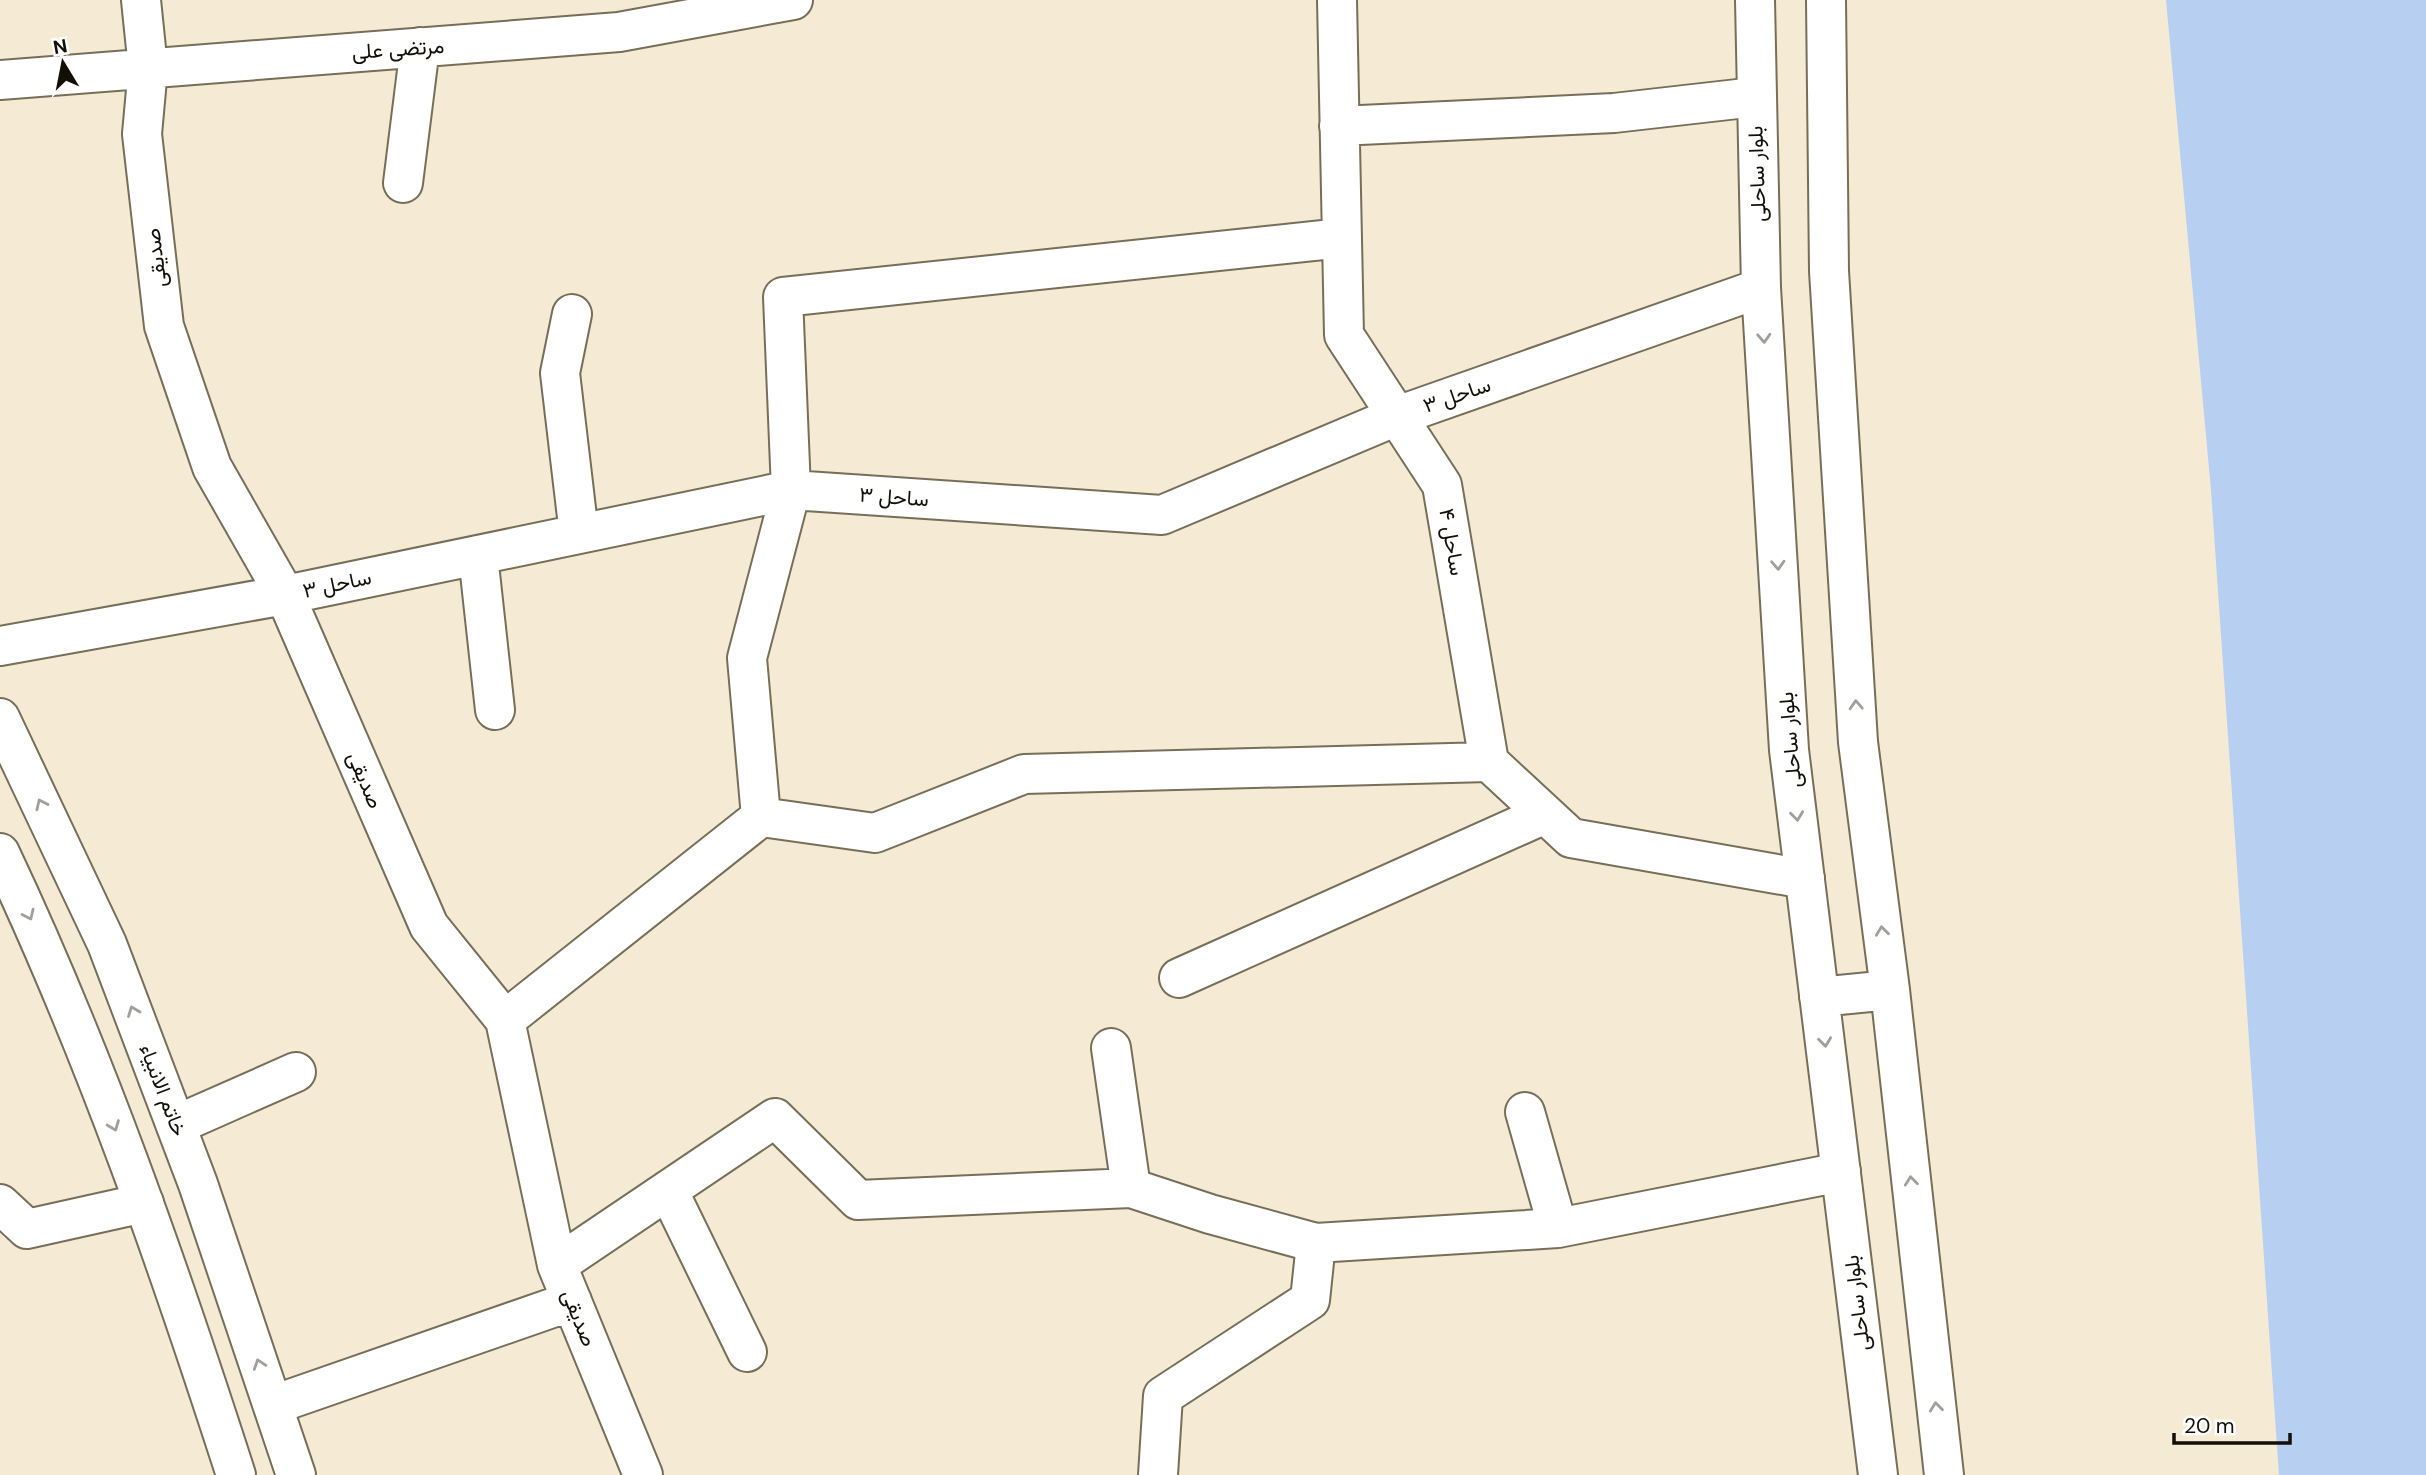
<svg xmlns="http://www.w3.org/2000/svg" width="2426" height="1475" viewBox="0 0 2426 1475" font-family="'DM Sans',Vazirmatn,sans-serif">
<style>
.water{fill:#b7cff1}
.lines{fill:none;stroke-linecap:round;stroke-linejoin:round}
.minor-casing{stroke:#776e59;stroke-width:42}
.major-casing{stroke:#776e59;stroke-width:42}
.minor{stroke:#fff;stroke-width:38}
.major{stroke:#fff;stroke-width:38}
.oneway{stroke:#a09f9c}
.labels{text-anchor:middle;stroke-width:6;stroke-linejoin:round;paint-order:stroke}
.street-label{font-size:21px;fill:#120f07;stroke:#fff}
</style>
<rect width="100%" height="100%" fill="#f5ead3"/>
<path class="water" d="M2166 0H2426V1475H2279L2211 490Z"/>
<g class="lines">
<defs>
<path id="minor" d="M141 0 148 68 142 134 164 326 212 467 285 595 429 926 505 1020 557 1265 643 1475
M1337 0 1344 335 1442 485 1489 762 1571 838 1805 879
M0 80 619 32 793 0
M1339 126 1614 113 1755 97
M403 183 420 47
M572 314 560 373 579 534
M478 555 495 710
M0 646 285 595 791 490 1162 515 1397 416 1761 288
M761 817 875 833 1024 774 1489 762
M1179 978 1545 814
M505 1020 761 817 747 658 791 490 783 297 1342 238
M1111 1048 1131 1188
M1525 1112 1558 1228
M176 1125 296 1072
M668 1190 747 1352
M0 1204 27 1229 144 1203
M557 1265 775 1118 858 1200 1131 1188 1210 1214 1316 1243 1558 1228 1841 1172
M273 1405 572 1301
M1158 1475 1163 1396 1310 1300 1316 1243"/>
<path id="major" d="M1755 0 1761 288 1789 750 1878 1475
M1826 0 1829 271 1858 742 1890 990 1944 1475
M0 718 107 944 198 1184 296 1475
M0 853C95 1054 168 1264 236 1475
M1819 997 1890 990"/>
</defs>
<use href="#minor" class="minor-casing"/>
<use href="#major" class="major-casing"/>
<use href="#minor" class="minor"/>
<use href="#major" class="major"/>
</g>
<defs><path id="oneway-chevron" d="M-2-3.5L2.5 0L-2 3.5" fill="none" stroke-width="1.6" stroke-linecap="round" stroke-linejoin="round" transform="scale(1.75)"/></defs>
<g class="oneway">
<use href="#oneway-chevron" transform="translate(1764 338) rotate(87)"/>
<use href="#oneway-chevron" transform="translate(1778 565) rotate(87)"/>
<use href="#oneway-chevron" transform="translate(1856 705) rotate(-93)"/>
<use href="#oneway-chevron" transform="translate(41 804) rotate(-115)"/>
<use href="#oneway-chevron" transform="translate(1797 816) rotate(83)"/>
<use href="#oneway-chevron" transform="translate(29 915) rotate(65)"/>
<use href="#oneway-chevron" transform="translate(1882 931) rotate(-97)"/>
<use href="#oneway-chevron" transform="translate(133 1011) rotate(-111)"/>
<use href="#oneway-chevron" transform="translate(1825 1042) rotate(83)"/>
<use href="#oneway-chevron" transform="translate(114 1126) rotate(69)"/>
<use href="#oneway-chevron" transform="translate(1911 1181) rotate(-96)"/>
<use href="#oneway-chevron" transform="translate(259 1364) rotate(-109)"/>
<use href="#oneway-chevron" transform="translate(1936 1407) rotate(-96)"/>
</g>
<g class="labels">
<g class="street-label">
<text transform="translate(398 49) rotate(-4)" y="7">مرتضی علی</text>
<text transform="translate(1757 174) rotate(-92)" y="7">بلوار ساحلی</text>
<text transform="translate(156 258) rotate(-97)" y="7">صدیقی</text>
<text transform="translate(1457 395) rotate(-19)" y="7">ساحل ۳</text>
<text transform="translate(894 497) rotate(4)" y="7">ساحل ۳</text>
<text transform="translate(1452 542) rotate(80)" y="7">ساحل ۴</text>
<text transform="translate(337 584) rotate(-12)" y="7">ساحل ۳</text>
<text transform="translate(1790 740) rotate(-95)" y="7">بلوار ساحلی</text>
<text transform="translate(365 780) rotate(67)" y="7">صدیقی</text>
<text transform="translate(163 1090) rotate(69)" y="7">خاتم الانبیاء</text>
<text transform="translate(1857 1303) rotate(-97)" y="7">بلوار ساحلی</text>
<text transform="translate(579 1318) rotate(68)" y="7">صدیقی</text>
</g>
</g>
<g transform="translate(63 63) rotate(350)" stroke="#ffffff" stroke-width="5" paint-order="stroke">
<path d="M0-5L12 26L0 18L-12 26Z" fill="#120f07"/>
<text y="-10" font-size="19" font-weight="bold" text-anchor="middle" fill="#120f07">N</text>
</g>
<path d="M2174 1433v10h116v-10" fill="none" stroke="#120f07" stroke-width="3.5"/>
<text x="2184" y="1433" font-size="21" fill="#120f07" stroke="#ffffff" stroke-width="5" paint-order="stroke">20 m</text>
</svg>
